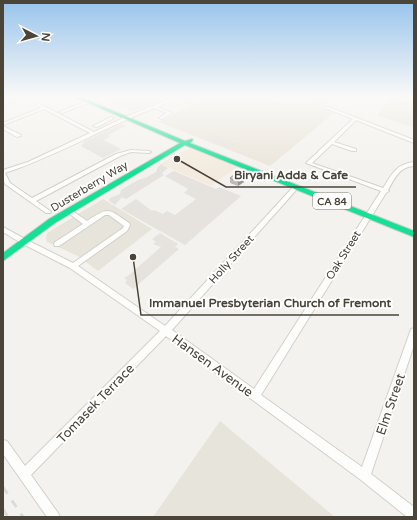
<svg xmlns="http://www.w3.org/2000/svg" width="417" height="520" viewBox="0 0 417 520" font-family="'Varela Round',sans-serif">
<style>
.residential{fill:#e7e4dc}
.commercial{fill:#f3ebdf}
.education{fill:#eae5da}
.green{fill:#e1eecf}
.parking{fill:#e6e3df}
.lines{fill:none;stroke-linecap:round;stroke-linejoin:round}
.street-casing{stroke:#d2d0cb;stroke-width:2}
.fast-casing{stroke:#d3cfc5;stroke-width:2}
.street{fill:#fdfdfc;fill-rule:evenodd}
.fast{fill:#16e098;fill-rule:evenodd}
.rail{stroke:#dbdbda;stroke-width:3;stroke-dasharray:8 8;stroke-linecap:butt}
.wall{fill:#bfbcb8}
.shaded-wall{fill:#9b9996}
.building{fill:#dedbd6;stroke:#9b9996}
.labels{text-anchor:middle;stroke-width:4;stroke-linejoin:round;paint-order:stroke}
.shield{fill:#fff;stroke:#817c74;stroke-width:1}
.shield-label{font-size:10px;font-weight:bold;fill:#4b4439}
.street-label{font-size:11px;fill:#4b4439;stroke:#fff}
.near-street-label{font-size:13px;fill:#4b4439;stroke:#fff}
.leader{fill:none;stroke:#4b4439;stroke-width:1.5}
.callout-dot{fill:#4b4439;stroke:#fff;stroke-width:1.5}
.callout-label{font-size:12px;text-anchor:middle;font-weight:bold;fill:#4b4439;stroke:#fff;stroke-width:4;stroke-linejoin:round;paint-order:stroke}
</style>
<rect width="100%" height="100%" fill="#f4f2ee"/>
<path class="residential" d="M99 97H173L133 111Z
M103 199 152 229 98 271 78 256 47 242 46 239 47 233 52 230Z
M220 421 335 517H153Z"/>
<path class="commercial" d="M190 149 196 151 237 167 211 186 161 164 181 152Z"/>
<path class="education" d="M206 97H326L332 99 322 107 334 113 270 166 159 122Z
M412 97H414V128L377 115 391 98 408 102Z"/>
<path class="green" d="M261 97 323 98 324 99 316 102 317 103 326 99 322 97 328 99 309 111Z"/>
<path class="parking" d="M122 124 126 126 108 135 110 137 104 140 121 149 103 158 81 146 85 141Z
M211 133 237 144 230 148 205 138Z
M161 164 168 168 162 173 164 175 126 199 122 197 115 205 109 201 110 198 120 194 121 190 138 180 147 177 156 172 158 167Z
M174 171 216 189 219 187 241 196 185 245 121 209 136 199 152 211 154 210 163 214 167 211 175 215 196 199 184 193 188 189 165 176Z
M160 233 178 244 175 247 179 249 133 289 125 283 127 280 124 278 129 275 161 247 153 244 156 242 152 239Z"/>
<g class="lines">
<defs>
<path id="street" d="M22 97H27L3 105V103Z
M175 97H180L192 101 190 102 178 98 158 107 172 113 162 119 159 118 167 113 154 108C104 128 56 156 5 173L10 183 32 198 116 154 131 150 149 151 151 152 149 153 131 152 120 156 36 201 50 211 51 212 50 213H46L5 184 3 179V170L28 162 90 133 44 109 3 125V123L41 108 36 105V103H38L94 132 125 117Z
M345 97H349L345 99 343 98Z
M357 97H361V98L358 99Z
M87 101 90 102 62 113 59 112Z
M326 106 414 140V143L356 120 334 142 356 149V151H352L332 144 312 163 383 188C393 173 395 165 414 162V166C399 167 395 178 388 190L389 191 386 193 261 395 362 467 410 332 411 329 414 328V345L371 474 414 507V517H407L361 480 166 336 31 475 58 513 60 517H47L3 454V440L7 441 25 466 160 331 70 268 21 243 3 232V227L25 239 73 263 123 228 124 226 109 215H105L59 246H55L54 244 55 242 83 224 67 212 66 211 67 210H71L87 221C110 206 108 209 129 223L130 225 127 231 78 266 165 326 294 186H298V188L172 330 254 389 381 191 306 163 353 119 325 108 324 107Z
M111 117 114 118 97 127 93 126Z
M3 126 21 135V136L17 137 3 129Z"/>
<path id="fast" d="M75 97H80L185 141 192 139 193 140 190 143 414 231V237L185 145 55 223 3 261V253L49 219 180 143Z"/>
</defs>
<use href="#street" class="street-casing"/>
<use href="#fast" class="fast-casing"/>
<use href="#street" class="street"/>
<use href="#fast" class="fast"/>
<path class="rail" d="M3 487 23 517
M3 509 8 517"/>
</g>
<path class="wall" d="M246 177 244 179V182L238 186 230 183V178Z"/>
<path class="shaded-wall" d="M247 173 246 177 244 179V182L238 186V182Z"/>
<path class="building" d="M240 170 247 173 242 177H244L238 182 230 178Z"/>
<linearGradient id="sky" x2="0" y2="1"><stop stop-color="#98c4ec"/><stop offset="0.57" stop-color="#faf9f7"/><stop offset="1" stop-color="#faf9f7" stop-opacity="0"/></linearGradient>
<rect width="417" height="170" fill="url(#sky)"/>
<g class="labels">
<rect class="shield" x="313" y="193" width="38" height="16" rx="3"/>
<g class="shield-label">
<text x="332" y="205">CA 84</text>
</g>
<g class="street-label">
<text transform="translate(89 186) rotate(-31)" y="4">Dusterberry Way</text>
<text transform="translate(343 255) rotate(-58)" y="4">Oak Street</text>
<text transform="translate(231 259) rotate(-48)" y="4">Holly Street</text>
</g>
<g class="near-street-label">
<text transform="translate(213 365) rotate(36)" y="5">Hansen Avenue</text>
<text transform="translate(95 403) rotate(-46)" y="5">Tomasek Terrace</text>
<text transform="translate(390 404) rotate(-71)" y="5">Elm Street</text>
</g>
</g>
<path class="leader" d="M177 159L226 187H356M133 257L141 315H399"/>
<g class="callout-dot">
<circle cx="177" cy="159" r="4"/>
<circle cx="133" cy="257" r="4"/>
</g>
<g class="callout-label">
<text x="291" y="179">Biryani Adda &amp; Cafe</text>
<text x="270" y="307">Immanuel Presbyterian Church of Fremont</text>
</g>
<rect width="417" height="520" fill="none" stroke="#4b4439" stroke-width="8"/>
<g transform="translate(36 36) rotate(96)" stroke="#ffffff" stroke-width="3" paint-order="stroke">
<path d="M0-3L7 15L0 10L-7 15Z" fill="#4b4439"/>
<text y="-6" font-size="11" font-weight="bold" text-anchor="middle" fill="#4b4439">N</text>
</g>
</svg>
